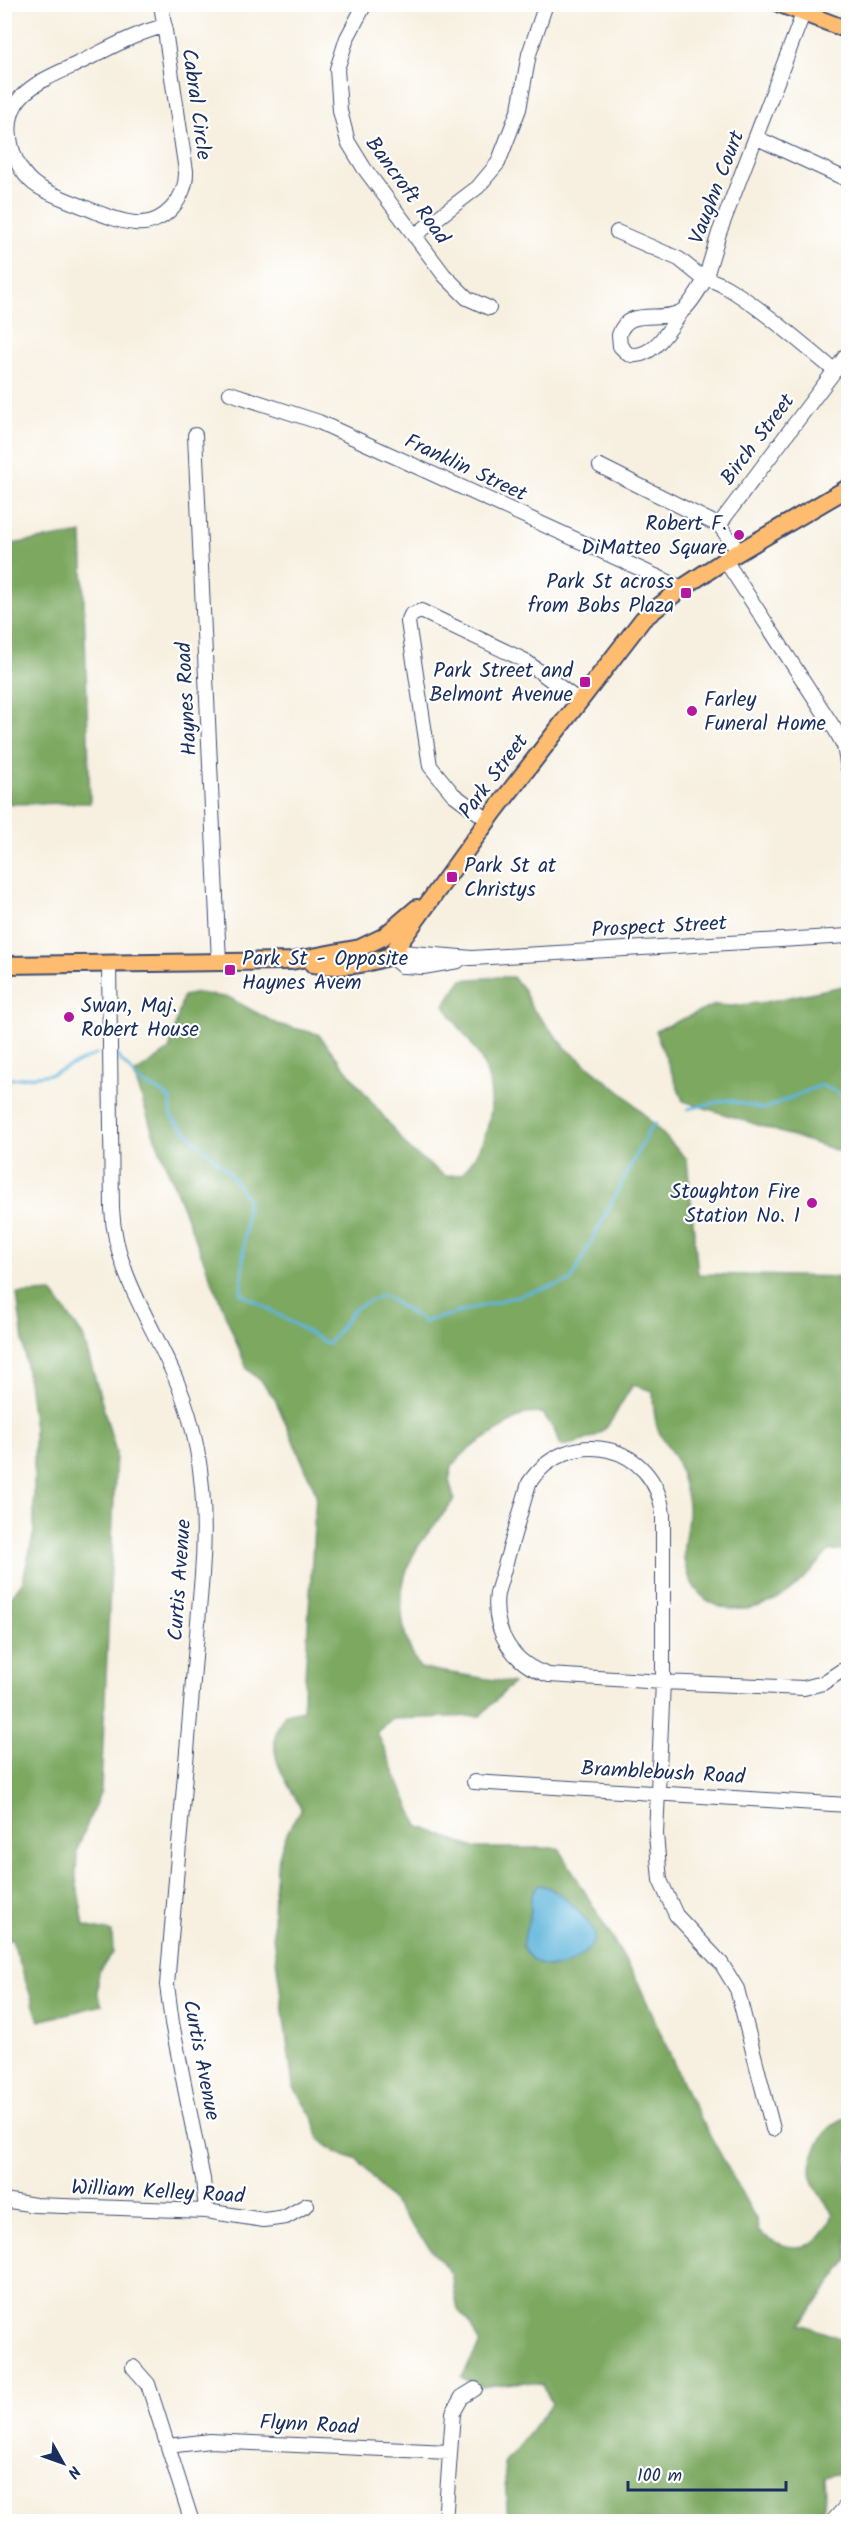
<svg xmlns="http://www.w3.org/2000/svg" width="853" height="2526" viewBox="0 0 853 2526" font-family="Kalam,sans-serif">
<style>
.forest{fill:#7ba861;stroke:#4b6c60;stroke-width:1.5}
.water{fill:#5fb5dc;stroke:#3d729d;stroke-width:1.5}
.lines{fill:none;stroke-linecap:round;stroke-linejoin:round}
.stream{stroke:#5fb5dc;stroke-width:3}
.minor-casing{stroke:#3c4c72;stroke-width:16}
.major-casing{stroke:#3c4c72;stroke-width:20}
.minor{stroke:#fff;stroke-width:14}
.major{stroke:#febc70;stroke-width:16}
.poi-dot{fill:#b5179e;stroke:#fff;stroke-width:2}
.labels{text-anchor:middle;stroke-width:4.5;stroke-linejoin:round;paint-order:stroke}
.street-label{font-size:21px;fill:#1b2f5e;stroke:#fff}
.poi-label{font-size:21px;fill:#1b2f5e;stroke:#fff;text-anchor:end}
</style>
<rect width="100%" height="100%" fill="#fff"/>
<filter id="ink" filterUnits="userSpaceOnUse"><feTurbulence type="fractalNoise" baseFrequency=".0167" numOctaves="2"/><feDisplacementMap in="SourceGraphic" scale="12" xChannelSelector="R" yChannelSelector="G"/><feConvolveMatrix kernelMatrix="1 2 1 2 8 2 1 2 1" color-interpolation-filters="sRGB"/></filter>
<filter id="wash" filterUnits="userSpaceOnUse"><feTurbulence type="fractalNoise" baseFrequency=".008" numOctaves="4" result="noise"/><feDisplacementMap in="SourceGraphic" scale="24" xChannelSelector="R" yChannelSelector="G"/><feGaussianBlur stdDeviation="1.35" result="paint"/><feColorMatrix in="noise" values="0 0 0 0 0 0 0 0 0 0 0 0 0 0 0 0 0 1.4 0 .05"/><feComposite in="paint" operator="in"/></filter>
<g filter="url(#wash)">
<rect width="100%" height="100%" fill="#f7f0e0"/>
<path class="forest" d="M82 533 90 803 5 804V545Z
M497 977H513L524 990 531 1007 566 1048 628 1098 687 1159 698 1274 848 1277V1549L829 1551C816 1565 802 1582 787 1593 748 1619 698 1617 685 1565 680 1543 692 1520 687 1498 684 1484 681 1471 675 1458 669 1447 661 1439 657 1427 654 1415 653 1403 653 1391L633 1385C606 1424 614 1437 561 1446L554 1430 543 1413 524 1414 470 1448 453 1464 449 1480 454 1499C443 1517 425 1533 415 1552 395 1587 398 1634 420 1668L513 1683 480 1716 392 1719 377 1732 418 1826 474 1848H559L638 1982 687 2093 757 2221 758 2231C788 2254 819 2255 833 2214 813 2185 802 2174 820 2141 826 2130 836 2121 848 2117V2260L801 2324 848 2341V2476L835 2474 824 2477C825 2493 827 2508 816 2521H508L504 2464 552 2404 543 2385 524 2382 480 2387 462 2377 480 2343 471 2324 458 2310 451 2273 358 2160 335 2152 319 2139 314 2120 293 2086 273 1936C273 1907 273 1874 282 1846 286 1833 294 1820 301 1808 284 1776 261 1749 285 1714L303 1710 316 1493 275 1399 262 1382 247 1369 152 1130 134 1074 169 1050 183 996 198 993 230 998 277 1024 318 1034 410 1150 445 1176 462 1174C489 1142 500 1102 483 1063 474 1043 455 1025 444 1005L461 980Z
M848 985V1154L683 1101 655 1031 715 1005 732 1006 766 1002Z
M52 1292 83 1336 116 1452 101 1790 77 1850 76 1878 84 1926 112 1932 113 1953 98 1972V1996L102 2005 39 2021 12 1940H5L4 1606 23 1581 34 1532V1429L17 1294Z"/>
<path class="water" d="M538 1885C558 1887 587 1917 595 1934 594 1946 588 1950 579 1957 559 1973 535 1970 522 1946L531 1911V1896Z"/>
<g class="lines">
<path class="stream" d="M117 1056 143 1084 160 1091 171 1100V1117L228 1171 247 1199 241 1293 328 1344 355 1308 383 1295 424 1322 571 1281 650 1128 656 1124
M4 1080 52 1074 97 1054
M688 1109 727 1100 764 1109 821 1085 848 1097"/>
</g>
</g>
<g filter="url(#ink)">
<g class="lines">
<defs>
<path id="minor" d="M161 4 186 171C187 198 164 226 135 223 114 221 93 210 74 203 60 197 44 192 33 183 10 163 0 120 21 97 37 80 61 72 81 62 108 49 135 33 165 26
M365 4 347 38 337 69 340 111 348 142 364 168 444 275 467 298 489 308
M757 138 848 180
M617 232 679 259 705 280 719 233 803 14
M414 236 478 187 498 163 519 109 529 54 546 4
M683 310C671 326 652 362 628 354L620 346 619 335C628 305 661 324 682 311 691 305 699 289 705 280 723 274 817 356 835 371
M230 393 319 422 682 588
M195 435 219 962
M600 466 720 526
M739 552 720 526 724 518 848 353
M725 560 836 731 844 746 848 768
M488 820 453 794 430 766 408 622 411 615 421 611 524 660 579 701
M401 952 472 958 848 936
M390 956 402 966 423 967 458 961
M109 963 112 1209C115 1274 153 1324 177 1382 203 1443 207 1510 202 1575L167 1985 172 2023 203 2179 206 2211
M474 1782 848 1805
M773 2129 737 1989 721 1963 676 1915 660 1880 656 1834 663 1682 549 1675C512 1664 492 1631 497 1593L529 1483C568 1424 656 1443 663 1515V1682L804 1688 823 1683 841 1671
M4 2200 35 2205 206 2211 264 2220 286 2217 307 2205
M133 2367 148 2384 192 2522
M168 2446 210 2441 449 2452
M445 2522 453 2413 462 2397 475 2389
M832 2522 848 2504"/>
<path id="major" d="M780 4 848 30
M390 956 494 812 643 619 682 588 725 560 848 488
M313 964C346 969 368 964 399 953
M4 965 291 961 360 948 383 937 417 908"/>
</defs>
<use href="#minor" class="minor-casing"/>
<use href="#major" class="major-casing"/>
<use href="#minor" class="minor"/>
<use href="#major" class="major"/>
</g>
</g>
<g class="poi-dot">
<circle cx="739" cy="535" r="6"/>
<rect x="680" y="587" width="12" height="12" rx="3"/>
<rect x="579" y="676" width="12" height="12" rx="3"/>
<circle cx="692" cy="711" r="6"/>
<rect x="446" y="871" width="12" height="12" rx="3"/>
<rect x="224" y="964" width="12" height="12" rx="3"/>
<circle cx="69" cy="1017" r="6"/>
<circle cx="812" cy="1203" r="6"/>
</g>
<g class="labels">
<g class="street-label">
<text transform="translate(197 104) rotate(82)" y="7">Cabral Circle</text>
<text transform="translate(716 187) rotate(-69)" y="7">Vaughn Court</text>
<text transform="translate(408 190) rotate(54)" y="7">Bancroft Road</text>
<text transform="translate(757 439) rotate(-53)" y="7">Birch Street</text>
<text transform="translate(466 467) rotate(25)" y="7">Franklin Street</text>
<text transform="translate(186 699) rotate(-93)" y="7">Haynes Road</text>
<text transform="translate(493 776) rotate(-53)" y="7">Park Street</text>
<text transform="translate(659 926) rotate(-3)" y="7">Prospect Street</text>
<text transform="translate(179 1580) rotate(-86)" y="7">Curtis Avenue</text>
<text transform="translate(663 1772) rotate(3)" y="7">Bramblebush Road</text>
<text transform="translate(202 2060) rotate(79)" y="7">Curtis Avenue</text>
<text transform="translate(158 2191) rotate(3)" y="7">William Kelley Road</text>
<text transform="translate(309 2424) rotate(3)" y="7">Flynn Road</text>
</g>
<g class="poi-label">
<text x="727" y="530">Robert F.<tspan x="727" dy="24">DiMatteo Square</tspan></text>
<text x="674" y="588">Park St across<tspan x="674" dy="24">from Bobs Plaza</tspan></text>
<text x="573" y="677">Park Street and<tspan x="573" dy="24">Belmont Avenue</tspan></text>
<text x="704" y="706" text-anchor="start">Farley<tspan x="704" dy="24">Funeral Home</tspan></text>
<text x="464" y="872" text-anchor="start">Park St at<tspan x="464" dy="24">Christys</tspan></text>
<text x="242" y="965" text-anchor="start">Park St - Opposite<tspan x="242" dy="24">Haynes Avem</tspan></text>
<text x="81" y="1012" text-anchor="start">Swan, Maj.<tspan x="81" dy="24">Robert House</tspan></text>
<text x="800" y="1198">Stoughton Fire<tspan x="800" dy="24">Station No. 1</tspan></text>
</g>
</g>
<rect width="853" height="2526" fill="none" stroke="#fff" stroke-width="24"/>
<g transform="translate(63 2463) rotate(130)" stroke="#ffffff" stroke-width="4.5" paint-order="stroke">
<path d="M0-4.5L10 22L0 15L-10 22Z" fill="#1b2f5e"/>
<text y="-9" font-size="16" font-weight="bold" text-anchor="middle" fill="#1b2f5e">N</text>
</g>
<path d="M628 2481v9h158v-9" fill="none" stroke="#1b2f5e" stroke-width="3"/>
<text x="637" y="2481" font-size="18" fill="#1b2f5e" stroke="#ffffff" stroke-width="4.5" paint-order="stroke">100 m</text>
</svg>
